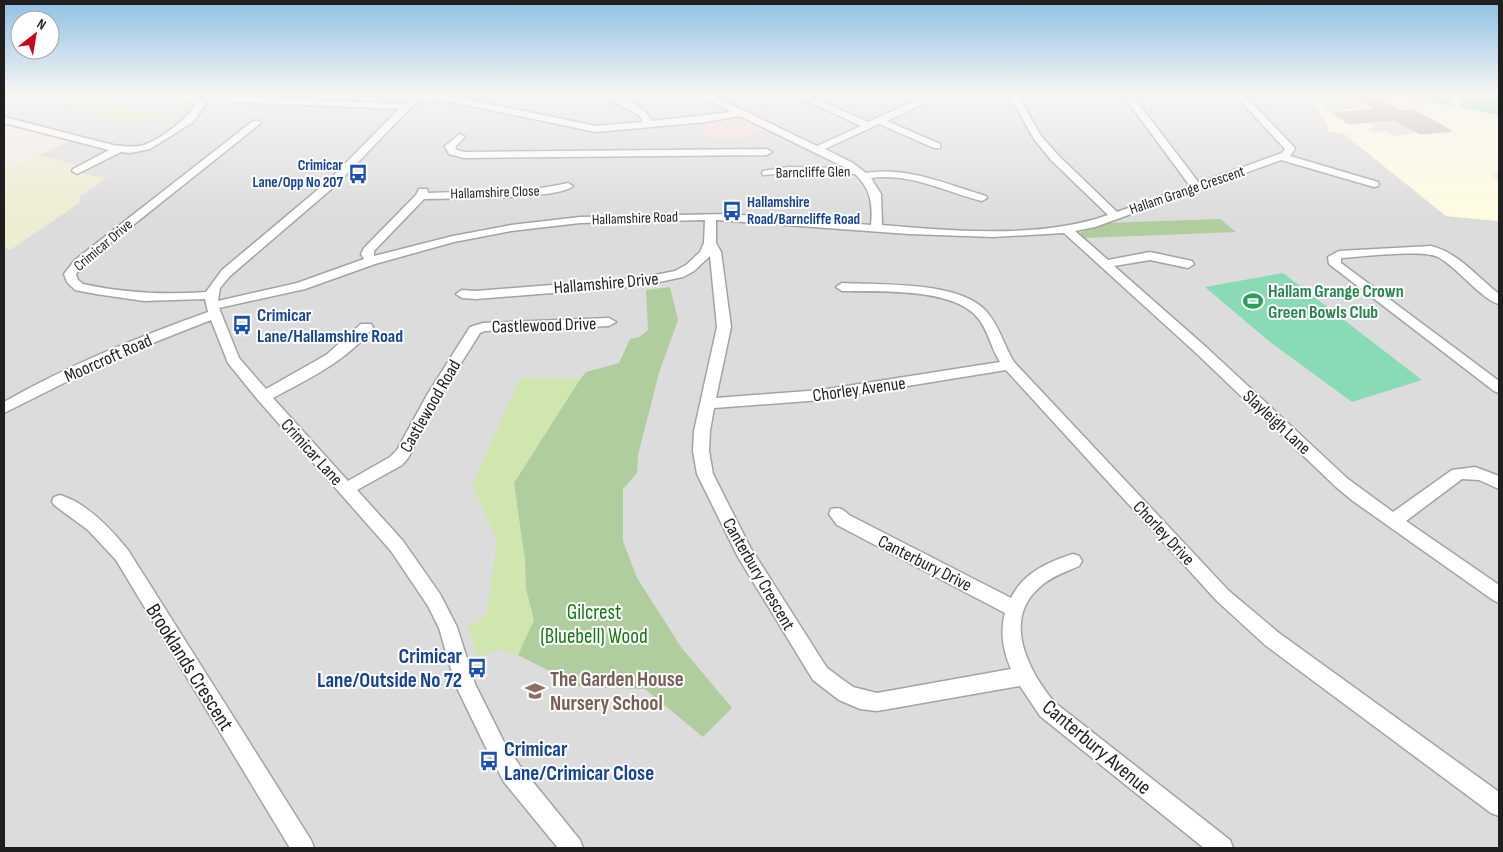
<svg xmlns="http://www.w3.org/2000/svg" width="1503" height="852" viewBox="0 0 1503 852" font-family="'Sofia Sans Condensed',sans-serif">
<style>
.residential{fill:#dddcdc}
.commercial{fill:#efd6d7}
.education{fill:#fefbe1}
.farmland{fill:#ededd2}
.grass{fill:#cfe7ae}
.forest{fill:#afcd9d}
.pitch{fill:#88dbb4}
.parking{fill:#dfdfdf}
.building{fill:#c0b7b3;stroke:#c1b1a9}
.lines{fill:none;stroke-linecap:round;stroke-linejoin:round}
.minor-casing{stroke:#a3a3a3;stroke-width:3}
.minor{fill:#fff;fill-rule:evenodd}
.labels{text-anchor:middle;stroke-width:4;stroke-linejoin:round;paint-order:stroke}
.far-transit-label{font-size:15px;font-weight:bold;fill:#164399;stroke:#fff;text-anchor:end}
.far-street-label{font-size:15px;fill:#1f1f1f;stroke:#fff}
.street-label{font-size:18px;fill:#1f1f1f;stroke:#fff}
.leisure-label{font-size:18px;font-weight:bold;fill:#27864d;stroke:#fff;text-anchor:start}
.transit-label{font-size:18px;font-weight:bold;fill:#164399;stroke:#fff;text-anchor:start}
.near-park-label{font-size:21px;fill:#107a11;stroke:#fff}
.near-transit-label{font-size:21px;font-weight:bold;fill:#164399;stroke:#fff;text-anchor:end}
.near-street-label{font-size:21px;fill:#1f1f1f;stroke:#fff}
.near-education-label{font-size:21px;font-weight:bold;fill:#785e54;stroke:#fff;text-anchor:start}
</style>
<rect width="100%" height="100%" fill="#f0ece6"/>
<path class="residential" d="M4 95H201L221 100 227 95H1310L1329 128 1328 130 1343 133 1446 216 1499 221V848H4V246L10 250 79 203V197L106 178 71 172 79 166 38 155 71 141 4 123Z"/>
<path class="commercial" d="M741 113 772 127 742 139H709L701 120Z"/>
<path class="education" d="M1310 95H1499V157L1497 159 1499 168 1498 170 1490 173 1499 183V221L1446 216 1343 133 1328 131 1329 128Z"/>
<path class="farmland" d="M38 155 80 166 72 172 106 178 80 196 79 203 10 250 4 246V166L11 168Z"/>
<path class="grass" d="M23 95C50 95 77 94 103 99 111 100 117 106 124 109 145 117 174 111 196 108L139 122H128L80 110 55 97 44 96 4 100Z
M520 378H581L514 483 525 560 526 589 534 620 518 655 498 649 478 658 468 626 479 621 487 613 497 540 472 486Z"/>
<path class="forest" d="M1220 219 1236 232 1085 238 1080 234 1081 232 1106 223Z
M670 287 678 320 659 373 638 455 637 473 623 489V541L637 578 681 647 732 708 703 737 645 689 581 687 518 655 534 620 526 589 525 560 514 483 581 378 586 372 619 363 630 339 639 337 648 330 646 290Z"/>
<path class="pitch" d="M1412 95H1453V106L1412 98Z
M1458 95 1498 96 1499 115 1459 107Z
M1283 273 1422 380 1352 402 1270 342 1205 287Z"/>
<path class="parking" d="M1321 95H1341L1361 108 1336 110 1328 113Z
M1407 120 1409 128 1417 133 1394 136 1385 131 1373 132 1367 129 1376 127 1370 123Z"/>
<path class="building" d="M1352 95H1373L1401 111 1414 110 1452 131 1420 134 1395 120 1349 124 1332 113 1375 109Z"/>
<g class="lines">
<defs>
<path id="minor" d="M177 95 198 97 206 104 193 122 150 149 130 153 121 152 77 174 72 171 73 169 109 150 4 123V117L113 145C123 146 134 148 144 145 164 137 184 121 196 105Z
M413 95 451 96 596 126 643 122 639 115 600 95C619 95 643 104 652 121L731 112 699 95H711L817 146 861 126 795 95H807L868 122 914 101 917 95H926L921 105 887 121 940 144V148H934L879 124 825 149 853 163 866 173C907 166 946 184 986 196L987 198 982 201C946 192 909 172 871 178L881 194 882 225C952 231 1041 239 1108 215L1051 160 1034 139 1009 95H1018L1041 136 1059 156 1117 212 1190 186 1123 95H1132L1199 183 1282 153 1285 149 1235 95H1244L1294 147 1295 149 1290 156 1378 182 1379 184 1378 186 1374 187 1281 160 1095 227 1075 231 1108 260 1150 252 1192 261 1194 264 1188 268 1150 260 1114 266 1206 347 1348 479 1393 512 1452 470 1475 467 1499 476V489L1479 480 1462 479 1406 521 1499 585V603L1493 600 1353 501 1336 487 1196 353 1064 233 993 237 909 234 716 220V243L721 252 731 327 716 398 821 390 1000 362C991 348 988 330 978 318 953 287 878 292 842 291L836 287 842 283C880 285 959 281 986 311 999 325 1004 346 1014 362L1229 591 1279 633 1499 792V816L1491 813 1265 645 1217 601 1006 370 821 400 714 408 710 431 709 451 713 474 750 547 827 668 853 687 877 693 1011 669C1003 651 1000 632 1005 613L837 525 829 514 831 509C840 507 843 509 849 515L1011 598C1023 573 1048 562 1073 554L1079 556 1082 561 1079 566C1066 572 1052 576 1041 586 1001 619 1028 670 1054 702L1230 840 1233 848H1204L1040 716 1020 686 877 711 860 709 839 700 813 680 738 557 697 474 693 451 694 431 717 327 710 256 694 271 683 277 640 286 476 299 462 298 456 294 462 290 476 291 640 278 675 271 686 265 700 252 704 243 705 220 580 223 511 231 454 242 375 264 305 289 219 308 239 358 266 389 326 355 361 324H371L373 327C349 360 308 379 273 398L348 481 390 457 397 450 427 395 470 327 483 323 609 318 616 322 609 326 485 331 480 333 441 395 408 458 402 465 357 490 403 541 440 594 457 627 475 684 503 740 520 766 580 840 583 848H558L504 782 489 754 456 686 439 628 428 606 391 551 258 400 228 363 211 320 112 359 4 413V402C69 365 138 337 208 312L205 299 144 301 96 294 75 290 67 282 64 274 75 260 253 121H259L261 123 83 265 76 274 78 280 83 284C124 293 164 295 206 292L222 270 328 181 399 109 236 102 233 101V97L404 104ZM420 98 451 102 596 132 706 122 740 116 846 168 788 167 763 171 762 173 763 175 788 173 855 174C871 189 873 204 871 225L729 214 580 217 511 225 453 236 374 256V251L424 199C449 198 559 200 573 186L568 183C523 194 474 191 428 193L427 189H419L416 195 364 248 361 254 364 259 297 283 218 301 220 288 230 276 336 185Z
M460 134 465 137 455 147 457 150 464 152 767 149 772 152 767 155 464 158 449 154 445 146Z
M1431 246C1459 253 1477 277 1499 294V304C1482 300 1457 267 1438 257 1422 249 1361 257 1341 258V263L1499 381V393L1494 391 1329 264 1328 257 1339 251Z
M60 495C87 503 111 529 128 550L311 840 314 848H290L116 560 88 530 54 505 52 501 54 497Z"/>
</defs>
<use href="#minor" class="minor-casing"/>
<use href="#minor" class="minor"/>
</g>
<linearGradient id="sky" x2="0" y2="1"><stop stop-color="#8ec1e3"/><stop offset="0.44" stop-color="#f8f6f4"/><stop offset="1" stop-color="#f8f6f4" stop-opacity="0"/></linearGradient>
<rect width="1503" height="215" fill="url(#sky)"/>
<defs>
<symbol id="bus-bare" viewBox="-9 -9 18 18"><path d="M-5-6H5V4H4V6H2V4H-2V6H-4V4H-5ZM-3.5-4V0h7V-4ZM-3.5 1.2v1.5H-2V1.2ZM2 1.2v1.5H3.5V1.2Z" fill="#1a4fb4" stroke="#fff" stroke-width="2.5" paint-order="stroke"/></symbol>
<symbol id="stadium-bare" viewBox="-9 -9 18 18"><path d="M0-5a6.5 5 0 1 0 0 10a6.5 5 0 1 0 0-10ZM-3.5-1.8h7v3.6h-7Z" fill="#2e9e5b" stroke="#fff" stroke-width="2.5" paint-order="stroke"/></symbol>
<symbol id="school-bare" viewBox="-9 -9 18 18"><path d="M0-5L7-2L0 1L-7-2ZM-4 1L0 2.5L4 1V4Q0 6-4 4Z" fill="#8d6e63" stroke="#fff" stroke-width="2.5" paint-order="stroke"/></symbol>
</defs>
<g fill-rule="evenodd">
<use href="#bus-bare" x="344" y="160" width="28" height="28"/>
<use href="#bus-bare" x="718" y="197" width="28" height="28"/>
<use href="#stadium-bare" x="1239" y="287" width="28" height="28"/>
<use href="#bus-bare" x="228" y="311" width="28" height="28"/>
<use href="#bus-bare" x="463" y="654" width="28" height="28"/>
<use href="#school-bare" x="521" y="677" width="28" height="28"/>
<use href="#bus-bare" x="475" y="747" width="28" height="28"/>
</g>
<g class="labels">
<g class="far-transit-label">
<text x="343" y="170">Crimicar<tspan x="343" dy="17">Lane/Opp No 207</tspan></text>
<text x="747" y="207" text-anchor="start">Hallamshire<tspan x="747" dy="17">Road/Barncliffe Road</tspan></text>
</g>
<g class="far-street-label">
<text transform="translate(813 172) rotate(-1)" y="5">Barncliffe Glen</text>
<text transform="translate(1187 190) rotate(-19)" y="5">Hallam Grange Crescent</text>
<text transform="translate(495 192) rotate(-2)" y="5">Hallamshire Close</text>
<text transform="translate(635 218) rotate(-2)" y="5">Hallamshire Road</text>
<text transform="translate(103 245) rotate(-40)" y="5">Crimicar Drive</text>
</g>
<g class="street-label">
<text transform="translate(606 283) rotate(-5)" y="6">Hallamshire Drive</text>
<text transform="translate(544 325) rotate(-2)" y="6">Castlewood Drive</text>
<text transform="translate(108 358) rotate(-24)" y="6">Moorcroft Road</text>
<text transform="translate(859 389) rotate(-8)" y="6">Chorley Avenue</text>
<text transform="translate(430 406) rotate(-60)" y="6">Castlewood Road</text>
<text transform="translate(1277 422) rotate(43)" y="6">Slayleigh Lane</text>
<text transform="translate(312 452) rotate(48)" y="6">Crimicar Lane</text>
<text transform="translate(1164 533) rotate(47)" y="6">Chorley Drive</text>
<text transform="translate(925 563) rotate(27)" y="6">Canterbury Drive</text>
<text transform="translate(759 574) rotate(60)" y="6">Canterbury Crescent</text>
</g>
<g class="leisure-label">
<text x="1268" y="297">Hallam Grange Crown<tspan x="1268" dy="21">Green Bowls Club</tspan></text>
</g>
<g class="transit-label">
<text x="257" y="321">Crimicar<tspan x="257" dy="21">Lane/Hallamshire Road</tspan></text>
</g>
<g class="near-park-label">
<text x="594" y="619">Gilcrest<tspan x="594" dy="24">(Bluebell) Wood</tspan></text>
</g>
<g class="near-transit-label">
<text x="462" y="663">Crimicar<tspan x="462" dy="24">Lane/Outside No 72</tspan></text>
<text x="504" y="756" text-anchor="start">Crimicar<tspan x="504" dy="24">Lane/Crimicar Close</tspan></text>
</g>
<g class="near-street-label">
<text transform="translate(190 667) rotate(58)" y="7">Brooklands Crescent</text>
<text transform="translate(1097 747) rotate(40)" y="7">Canterbury Avenue</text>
</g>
<g class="near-education-label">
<text x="550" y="686">The Garden House<tspan x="550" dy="24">Nursery School</tspan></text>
</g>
</g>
<rect width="1503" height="852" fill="none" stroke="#1f1f1f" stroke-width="10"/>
<g transform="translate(35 35) rotate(31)"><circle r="24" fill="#ffffff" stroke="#a5a5a5"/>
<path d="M0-4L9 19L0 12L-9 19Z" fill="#c60918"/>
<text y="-8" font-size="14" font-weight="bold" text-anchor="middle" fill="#1f1f1f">N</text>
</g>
</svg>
